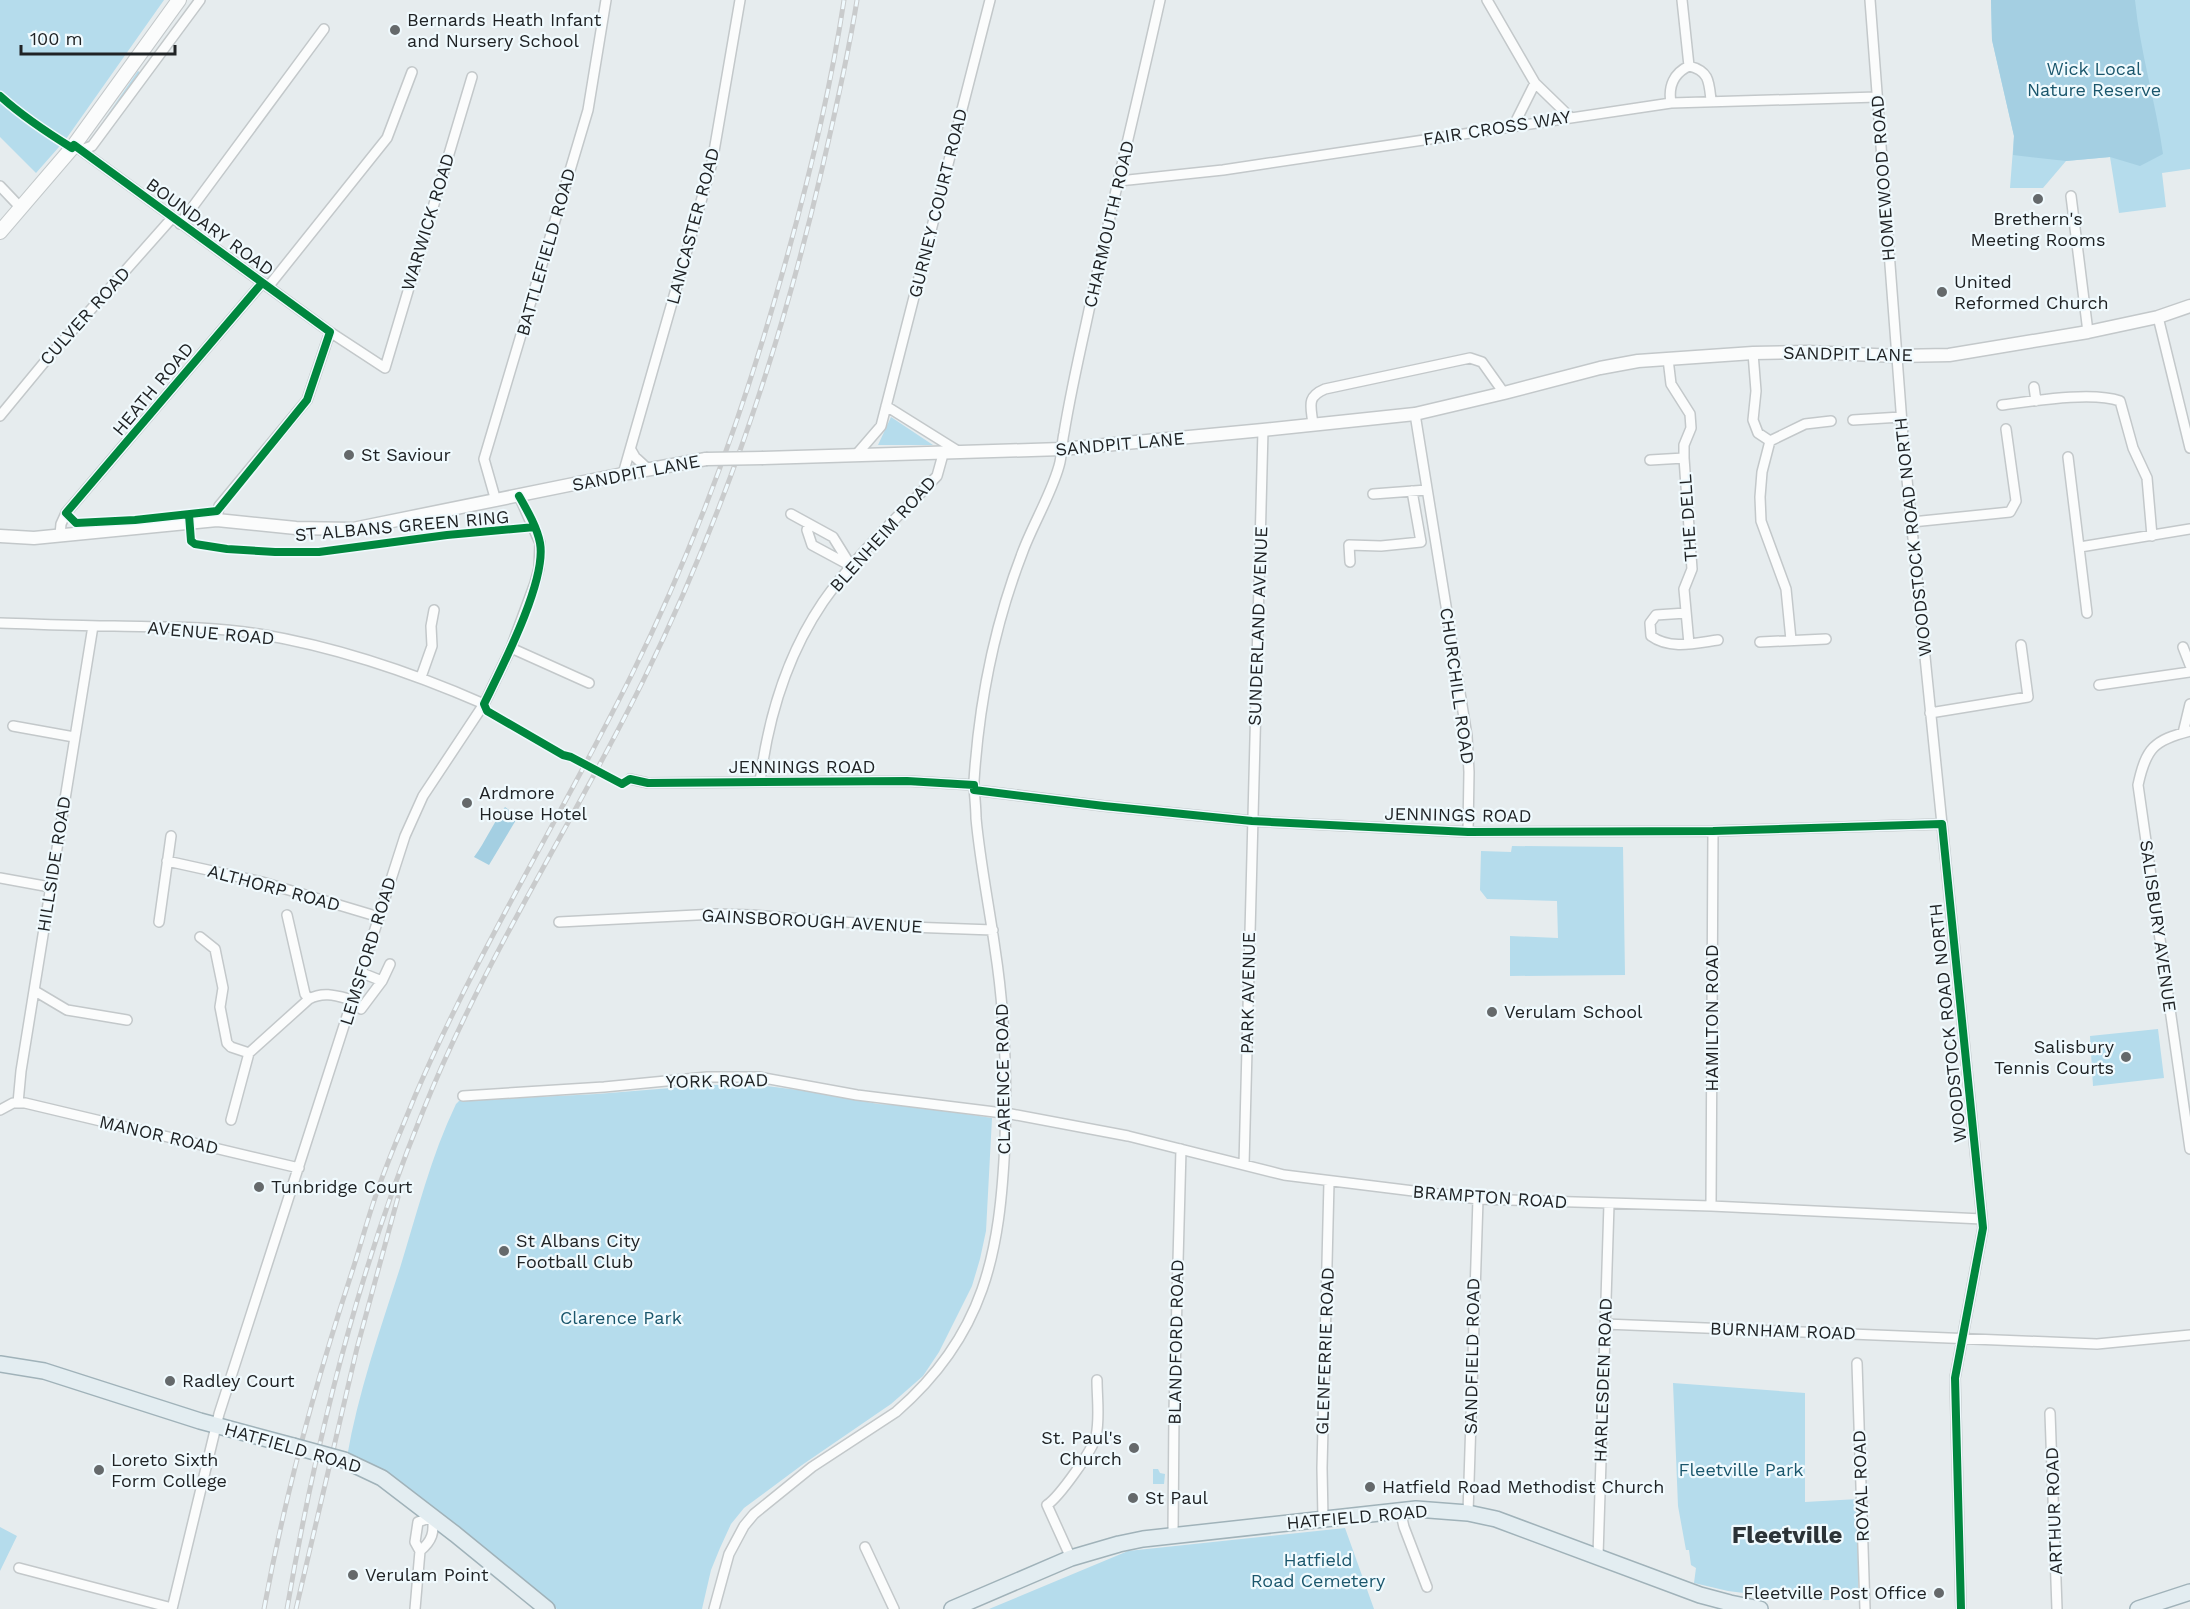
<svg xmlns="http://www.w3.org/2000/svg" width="2190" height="1609" viewBox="0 0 2190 1609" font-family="'Work Sans',sans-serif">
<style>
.green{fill:#b5dcec}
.forest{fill:#a4cfe2}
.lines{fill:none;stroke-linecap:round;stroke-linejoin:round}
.minor-casing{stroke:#c3c8ca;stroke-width:12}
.tertiary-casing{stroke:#c3c8ca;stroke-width:15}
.secondary-casing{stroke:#c3c8ca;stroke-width:16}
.primary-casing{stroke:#a0b2b9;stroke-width:18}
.minor{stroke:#fbfcfc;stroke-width:9}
.tertiary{stroke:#fbfcfc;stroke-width:12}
.secondary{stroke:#fbfcfc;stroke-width:14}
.primary{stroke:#e3edf1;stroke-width:15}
.rail-casing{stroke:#c9cbcc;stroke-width:5}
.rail{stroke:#f0fafe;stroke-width:3;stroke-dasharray:9;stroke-linecap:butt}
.tertiary-bridge-casing{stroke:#c3c8ca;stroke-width:15;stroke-linecap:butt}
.primary-bridge-casing{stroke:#a0b2b9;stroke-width:18;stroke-linecap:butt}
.tertiary-bridge{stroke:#fbfcfc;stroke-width:12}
.primary-bridge{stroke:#e3edf1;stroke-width:15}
.cycleway-casing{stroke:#f0fafe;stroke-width:11}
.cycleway{stroke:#00873e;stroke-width:8}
.poi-dot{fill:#65696b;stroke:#f0fafe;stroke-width:2}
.labels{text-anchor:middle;stroke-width:4.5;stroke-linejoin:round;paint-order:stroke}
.poi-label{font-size:18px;fill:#202325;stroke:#f0fafe;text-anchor:start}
.park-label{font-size:18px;fill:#1a566c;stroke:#f0fafe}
.street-label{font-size:18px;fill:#202325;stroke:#f0fafe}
.district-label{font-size:24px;font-weight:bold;fill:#2c3337;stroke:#f0fafe}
</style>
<rect width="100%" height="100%" fill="#e6ecee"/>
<path class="green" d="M0 0H164L66 139 36 173 0 137Z
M1991 0H2190V169L2162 173 2166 207 2119 213 2110 157 2066 161 2043 188H2010L2014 136 1992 40Z
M138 71 142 74 91 139Z
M891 417 933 445H878Z
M1512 846 1623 847 1625 975 1510 976V936L1558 938 1557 901 1487 899 1480 890 1481 851 1511 852Z
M2158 1029 2164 1078 2093 1086 2090 1036Z
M708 1085H757L815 1092 878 1104 914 1106 992 1118 986 1231 980 1259 972 1286 939 1352 923 1376 891 1404 802 1465 744 1508 731 1524 720 1548 711 1570 702 1609H557L425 1502 347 1457C358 1393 380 1330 400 1268 417 1213 431 1156 456 1104L459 1101 597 1094Z
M1673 1383 1805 1393V1502L1858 1499V1591L1845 1600H1801L1728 1591 1694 1583 1696 1568 1691 1565 1689 1550H1686L1678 1506Z
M1153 1469H1158L1160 1473 1165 1474 1164 1484H1153Z
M0 1527 17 1536 0 1571Z
M1345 1528 1374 1609H989L1128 1551Z"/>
<path class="forest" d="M1991 0H2135C2140 52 2156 103 2163 154L2140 166 2110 157 2066 161 2013 155 2014 136 1992 40Z
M505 807 516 815V820L489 865 474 857C486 841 493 823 505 807Z"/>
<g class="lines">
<defs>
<path id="minor" d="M1487 0 1535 83 1514 125
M1682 0 1689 66C1709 71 1709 81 1711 100
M1870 0 1904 450 1983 1228 1955 1378 1961 1609
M1535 83 1570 117
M1671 103C1668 86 1674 73 1689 66
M74 145 330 332 385 368 472 77
M81 150 92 146 200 0
M1119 181 1223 170 1671 103 1877 97
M0 186 20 207
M2071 196 2088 332
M180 224 324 29
M268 287 387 138 412 72
M2158 317 2190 448
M1753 353 1756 391 1753 420 1758 433 1770 441
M1668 359 1671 384 1690 414 1691 428 1684 445V458L1692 569 1684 589 1689 644
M2034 387 2036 401
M2002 405C2033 401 2092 391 2120 401L2133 448 2147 478 2152 536
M886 406 958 451
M1415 414 1467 736 1469 772 1468 832
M0 416 47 359 172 218
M1853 420 1901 417
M1313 424C1311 406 1306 397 1325 389L1470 358 1482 362 1504 393
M631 450 635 457 648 469
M856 455 881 426 990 0
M2068 457 2087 613
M1650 460 1684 458
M623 474 712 163 740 0
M1373 494 1427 490
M496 501 484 459 588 110 606 0
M791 514 833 537 851 566
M217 520 219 506 307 400 330 332
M1912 522 2010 512 2016 501 2006 429
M809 524 807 530 812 545 851 566
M60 535 61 524 66 513 262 283
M2080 547 2190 529
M1350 562 1349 545 1381 546 1421 542 1412 491
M1686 613 1656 615 1650 623 1651 636C1670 650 1696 643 1718 640
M0 623C38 624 76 626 114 626 162 627 211 626 259 634 337 647 411 672 484 704
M1791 640 1786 589 1761 521 1760 497 1762 472 1770 441 1805 424 1831 421
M1760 642 1826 639
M2183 647 2190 665
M511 648 589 683
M421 677 432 646 431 626 434 610
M2099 685 2190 672
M1930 713 2028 697 2021 645
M13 726 74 737
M2190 731C2154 740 2146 748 2138 785L2190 1149
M2183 733 2190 704
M630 779 648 783 907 781 974 785
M760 782C768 718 787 655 823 602 855 556 898 517 937 476L942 458V452
M974 790 1104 806 1252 821 1468 832 1713 831 1942 824
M167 861 262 882 379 917
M0 878 50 887
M287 915 305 994 309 999
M159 922 171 836
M559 922 716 914 752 915 909 927 993 930
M200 937 215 949 223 988 220 1007 227 1043 231 1047 249 1053
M362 973 382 981
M35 991 67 1010 127 1020
M361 1009 382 981 390 964
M463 1096 604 1087 707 1077H759L857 1095 1011 1114 1128 1136 1284 1175 1478 1199 1711 1206 1982 1219
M18 1103 21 1071 93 626
M0 1110 13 1103H25L299 1168
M231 1120 249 1053 309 999C324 991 337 996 353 1000
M1244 1165 1263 430
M1711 1206 1713 831
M1605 1324 2097 1344 2190 1335
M1857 1363 1865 1609
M2050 1413 2057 1609
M1400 1510 1404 1527 1427 1587
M1468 1513 1478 1199
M1323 1519 1322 1468 1329 1182
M1173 1535 1174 1412 1181 1149
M865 1547 894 1609
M1598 1556 1609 1204
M1071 1558 1047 1505C1059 1497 1093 1450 1096 1436 1100 1419 1097 1398 1097 1380
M19 1568 172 1608
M172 1609 219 1414 405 836 423 796 484 704 511 648 535 583 539 568 540 543 519 496
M415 1609 420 1551 415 1542 418 1522 432 1517C435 1532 432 1541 420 1551
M714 1609 729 1554 744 1526 754 1514 812 1467 896 1412C985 1335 1000 1253 1005 1141 1007 1076 1005 1013 995 949 989 905 980 862 976 818 976 806 974 793 974 781 979 703 995 623 1023 551 1033 524 1054 489 1060 462 1062 452 1062 442 1064 433 1070 396 1078 360 1086 324 1109 216 1136 108 1160 0"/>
<path id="tertiary" d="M763 458 1062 449 1263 430 1415 414 1504 393 1600 368 1638 361 1753 353 1808 352 1896 356 1949 355 2088 332 2158 317 2190 306
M0 536 34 538 217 520 296 528 353 529 623 474 706 459"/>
<path id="secondary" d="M0 232 72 148 179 0"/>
<path id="primary" d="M0 1364 44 1371 200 1421 293 1446
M344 1460 382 1478 455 1534 547 1609
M952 1609 1071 1558 1119 1544 1143 1539 1416 1509 1468 1513 1496 1519 1700 1595 1730 1603 1760 1609
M2138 1609 2190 1592"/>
</defs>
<use href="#minor" class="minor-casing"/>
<use href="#tertiary" class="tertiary-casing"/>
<use href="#secondary" class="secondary-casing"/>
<use href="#primary" class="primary-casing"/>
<use href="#minor" class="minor"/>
<use href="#tertiary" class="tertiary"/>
<use href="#secondary" class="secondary"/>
<use href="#primary" class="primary"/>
<defs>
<path id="rail" d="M264 1609C285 1495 315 1385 351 1275 360 1248 367 1220 377 1192 388 1160 402 1128 415 1096 477 951 562 815 632 674 695 547 743 413 781 278 807 187 830 94 844 0
M287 1609C316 1439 358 1271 423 1111 483 961 572 825 643 681 723 518 781 346 822 169 835 113 848 57 857 0
M296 1609 357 1348 398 1197"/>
</defs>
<use href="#rail" class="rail-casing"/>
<use href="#rail" class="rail"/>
<defs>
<path id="tertiary-bridge" d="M706 459 763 458"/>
<path id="primary-bridge" d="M293 1446 344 1460"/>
</defs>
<use href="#tertiary-bridge" class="tertiary-bridge-casing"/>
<use href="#primary-bridge" class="primary-bridge-casing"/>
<use href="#tertiary-bridge" class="tertiary-bridge"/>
<use href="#primary-bridge" class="primary-bridge"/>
<defs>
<path id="cycleway" d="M0 96C22 116 46 132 72 148L74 145 330 332 307 400 217 511 135 520 76 523 66 513 262 283
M519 496C527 510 537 527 540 543 547 581 501 669 484 704L487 711 563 755 571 757 622 784 630 779 648 783 907 781 974 785V790L1104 806 1252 821 1468 832 1713 831 1942 824 1983 1228 1955 1378 1961 1609
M189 515 191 541 195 544 227 549 275 552H319L447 535 535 527"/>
</defs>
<use href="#cycleway" class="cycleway-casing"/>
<use href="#cycleway" class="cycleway"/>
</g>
<g class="poi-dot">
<circle cx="395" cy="30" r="6"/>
<circle cx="2038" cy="199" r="6"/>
<circle cx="1942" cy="292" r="6"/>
<circle cx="349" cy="455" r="6"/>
<circle cx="467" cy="803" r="6"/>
<circle cx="1492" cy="1012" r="6"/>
<circle cx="2126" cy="1057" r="6"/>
<circle cx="259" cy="1187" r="6"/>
<circle cx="504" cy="1251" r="6"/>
<circle cx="170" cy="1381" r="6"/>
<circle cx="1134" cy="1448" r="6"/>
<circle cx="99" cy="1470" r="6"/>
<circle cx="1370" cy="1487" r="6"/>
<circle cx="1133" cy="1498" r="6"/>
<circle cx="353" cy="1575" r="6"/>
<circle cx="1939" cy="1593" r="6"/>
</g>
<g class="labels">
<g class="poi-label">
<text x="407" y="26">Bernards Heath Infant<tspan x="407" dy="21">and Nursery School</tspan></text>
<text x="2038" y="225" text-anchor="middle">Brethern's<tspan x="2038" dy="21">Meeting Rooms</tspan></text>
<text x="1954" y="288">United<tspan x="1954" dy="21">Reformed Church</tspan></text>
<text x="361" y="461">St Saviour</text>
<text x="479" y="799">Ardmore<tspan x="479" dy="21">House Hotel</tspan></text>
<text x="1504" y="1018">Verulam School</text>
<text x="2114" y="1053" text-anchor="end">Salisbury<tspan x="2114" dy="21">Tennis Courts</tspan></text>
<text x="271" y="1193">Tunbridge Court</text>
<text x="516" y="1247">St Albans City<tspan x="516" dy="21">Football Club</tspan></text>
<text x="182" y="1387">Radley Court</text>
<text x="1122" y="1444" text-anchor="end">St. Paul's<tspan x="1122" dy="21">Church</tspan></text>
<text x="111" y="1466">Loreto Sixth<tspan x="111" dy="21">Form College</tspan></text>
<text x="1382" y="1493">Hatfield Road Methodist Church</text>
<text x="1145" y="1504">St Paul</text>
<text x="365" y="1581">Verulam Point</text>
<text x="1927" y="1599" text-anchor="end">Fleetville Post Office</text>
</g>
<g class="park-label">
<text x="2094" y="75">Wick Local<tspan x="2094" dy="21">Nature Reserve</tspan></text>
<text x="621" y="1324">Clarence Park</text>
<text x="1741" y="1476">Fleetville Park</text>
<text x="1318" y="1566">Hatfield<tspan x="1318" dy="21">Road Cemetery</tspan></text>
</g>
<g class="street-label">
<text transform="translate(1497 128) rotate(-9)" y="6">FAIR CROSS WAY</text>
<text transform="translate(1883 178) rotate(-94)" y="6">HOMEWOOD ROAD</text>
<text transform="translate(938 203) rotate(-76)" y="6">GURNEY COURT ROAD</text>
<text transform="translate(428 222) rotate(-73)" y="6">WARWICK ROAD</text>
<text transform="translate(1109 224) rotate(-77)" y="6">CHARMOUTH ROAD</text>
<text transform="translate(693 226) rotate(-75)" y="6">LANCASTER ROAD</text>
<text transform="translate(210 227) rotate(36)" y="6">BOUNDARY ROAD</text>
<text transform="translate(546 252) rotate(-74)" y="6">BATTLEFIELD ROAD</text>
<text transform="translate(85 316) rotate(-48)" y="6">CULVER ROAD</text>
<text transform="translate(1848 354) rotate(1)" y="6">SANDPIT LANE</text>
<text transform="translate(153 389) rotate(-50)" y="6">HEATH ROAD</text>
<text transform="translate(1120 444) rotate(-5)" y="6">SANDPIT LANE</text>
<text transform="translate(636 473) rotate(-11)" y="6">SANDPIT LANE</text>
<text transform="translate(1688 518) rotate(-94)" y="6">THE DELL</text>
<text transform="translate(402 526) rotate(-5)" y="6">ST ALBANS GREEN RING</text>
<text transform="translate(883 534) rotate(-48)" y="6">BLENHEIM ROAD</text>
<text transform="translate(1913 537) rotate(-96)" y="6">WOODSTOCK ROAD NORTH</text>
<text transform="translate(1258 626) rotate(-88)" y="6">SUNDERLAND AVENUE</text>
<text transform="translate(211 633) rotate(5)" y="6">AVENUE ROAD</text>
<text transform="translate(1457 686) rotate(82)" y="6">CHURCHILL ROAD</text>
<text x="802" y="773">JENNINGS ROAD</text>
<text transform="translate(1458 815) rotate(1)" y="6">JENNINGS ROAD</text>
<text transform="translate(54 864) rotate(-81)" y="6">HILLSIDE ROAD</text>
<text transform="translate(274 888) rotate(15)" y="6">ALTHORP ROAD</text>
<text transform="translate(812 921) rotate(3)" y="6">GAINSBOROUGH AVENUE</text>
<text transform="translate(2158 926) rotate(82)" y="6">SALISBURY AVENUE</text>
<text transform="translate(368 951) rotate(-73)" y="6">LEMSFORD ROAD</text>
<text transform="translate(1248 993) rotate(-89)" y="6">PARK AVENUE</text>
<text transform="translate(1712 1018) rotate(-90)" y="6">HAMILTON ROAD</text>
<text transform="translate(1948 1023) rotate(-96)" y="6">WOODSTOCK ROAD NORTH</text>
<text transform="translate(1003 1079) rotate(-91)" y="6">CLARENCE ROAD</text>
<text transform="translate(717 1081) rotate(-1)" y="6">YORK ROAD</text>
<text transform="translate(159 1135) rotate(13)" y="6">MANOR ROAD</text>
<text transform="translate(1490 1197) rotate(4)" y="6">BRAMPTON ROAD</text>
<text transform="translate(1783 1331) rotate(2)" y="6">BURNHAM ROAD</text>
<text transform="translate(1176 1342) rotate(-89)" y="6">BLANDFORD ROAD</text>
<text transform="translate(1325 1351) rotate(-88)" y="6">GLENFERRIE ROAD</text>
<text transform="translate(1472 1356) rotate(-89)" y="6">SANDFIELD ROAD</text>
<text transform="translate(1603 1380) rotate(-88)" y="6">HARLESDEN ROAD</text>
<text transform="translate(293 1448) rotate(16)" y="6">HATFIELD ROAD</text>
<text transform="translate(1861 1486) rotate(-92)" y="6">ROYAL ROAD</text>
<text transform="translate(2054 1511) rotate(-92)" y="6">ARTHUR ROAD</text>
<text transform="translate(1357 1517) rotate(-5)" y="6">HATFIELD ROAD</text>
</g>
<g class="district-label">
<text x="1787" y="1543">Fleetville</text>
</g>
</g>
<path d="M21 45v9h154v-9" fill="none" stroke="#202325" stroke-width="3"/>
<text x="30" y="45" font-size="18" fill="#202325" stroke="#f0fafe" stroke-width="4.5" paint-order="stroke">100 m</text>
</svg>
